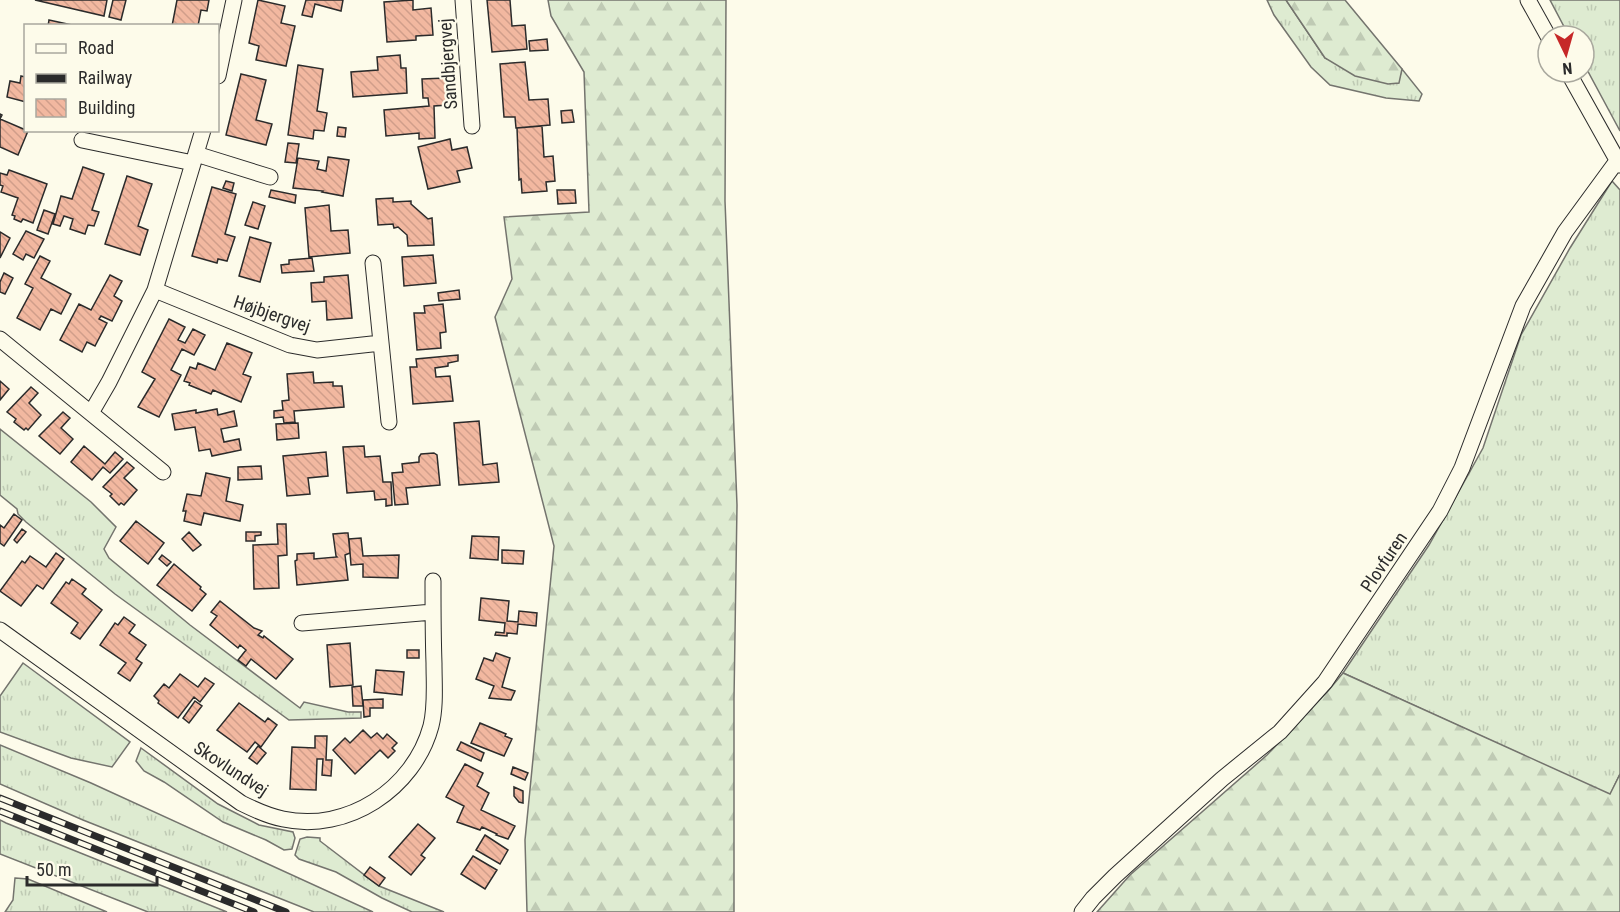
<svg xmlns="http://www.w3.org/2000/svg" width="1620" height="912" viewBox="0 0 1620 912" font-family="'Roboto Condensed',sans-serif">
<style>
.grass{fill:url(#grass-tufts);stroke:#74746e;stroke-width:1.5}
.forest{fill:url(#forest-firs);stroke:#74746e;stroke-width:1.5}
.building{fill:url(#building-back-hatch);stroke:#2b2b2b;stroke-width:1.5}
.lines{fill:none;stroke-linecap:round;stroke-linejoin:round}
.street-casing{stroke:#2b2b2b;stroke-width:17}
.street{stroke:#fdfbea;stroke-width:15}
.rail-casing{stroke:#2b2b2b;stroke-width:7}
.rail{stroke:#fdfbea;stroke-width:4.5;stroke-dasharray:14;stroke-linecap:butt}
.labels{text-anchor:middle;stroke-width:4.5;stroke-linejoin:round;paint-order:stroke}
.street-label{font-size:18px;fill:#2b2b2b;stroke:#fdfbea}
</style>
<defs>
<pattern id="grass-tufts" width="24" height="20" patternUnits="userSpaceOnUse" patternTransform="scale(1.5)"><rect width="24" height="20" fill="#deebd1"/><path d="M3 7l-1-3M5 7V3M7 7l1-3M15 17l-1-3M17 17v-4M19 17l1-3" fill="none" stroke="#bfcab4"/></pattern>
<pattern id="forest-firs" width="22" height="20" patternUnits="userSpaceOnUse" patternTransform="scale(1.5)"><rect width="22" height="20" fill="#deebd1"/><path d="M5 1l3.5 6h-7zM16 11l3.5 6h-7z" fill="#bfcab4"/></pattern>
<pattern id="building-back-hatch" width="6" height="6" patternUnits="userSpaceOnUse" patternTransform="scale(1.5)"><rect width="6" height="6" fill="#f2b8a0"/><path d="M-1 5l2 2M0 0l6 6M5-1l2 2" fill="none" stroke="#d09e8a"/></pattern>
</defs>
<rect width="100%" height="100%" fill="#fdfbea"/>
<path class="grass" d="M1267 0H1286L1325 58 1398 83 1402 69 1422 94 1419 101 1386 98 1330 85 1311 67 1274 15Z
M1550 0H1620V131L1584 64V36H1569Z
M1612 181 1620 190V774L1610 795 1343 673 1429 545 1483 448 1521 335 1570 248Z
M0 429 91 502 116 527 104 549 109 558 190 625 300 708 304 702 348 712H361V718L289 720 115 594 26 522 18 514 17 509 0 495Z
M23 663 130 742 112 767 71 758 0 732V696Z
M0 745 91 783 373 912H314L83 820 0 784Z
M141 748 218 804 259 825 293 832 295 838 292 849 284 850 266 840 223 822 164 782 144 771 136 761Z
M0 820 6 823 227 912H148L0 854Z
M307 837 320 838V841L379 886 444 912H412L382 898 336 872 299 859 295 855 300 839Z
M15 878 28 879 107 912H5L13 900Z"/>
<path class="forest" d="M548 0H726L725 201 737 505 734 699V912H527L525 840 554 546 495 317 512 279 504 217 589 212 584 72 551 16Z
M1286 0H1345L1402 69 1399 83 1388 84 1355 76 1325 58Z
M1343 673 1610 794 1620 774V912H1097L1130 875 1267 755 1328 691Z"/>
<path class="building" d="M35 0H107L104 16Z
M113 0H126L121 20 109 17Z
M177 0H209L207 11 201 10 198 26H172Z
M258 0 285 6 281 23 295 26 286 66 256 60 259 46 249 43Z
M306 0H343L341 11 315 4 312 17 302 15Z
M413 0V10L431 8 433 35 416 36V40L387 42 384 2Z
M487 0H510L512 26 525 25 527 49 492 52Z
M49 20 72 25 48 26Z
M547 39 548 50 530 51 529 41Z
M400 55 401 68H406L407 93 353 97 351 72 378 70 377 57Z
M525 62 529 100 548 99 550 125 516 128 515 117H504L500 64Z
M298 65 323 69 317 111 327 113 324 131 314 130 313 139 288 135Z
M241 74 266 80 256 120 272 124 266 145 226 135Z
M21 76 26 77V102L7 97 10 81 20 83Z
M446 78 448 105 434 106 435 138 419 139V133L386 136 384 110 429 106 428 98H423L422 79Z
M572 110 574 122 562 123 561 111Z
M0 114 2 115 0 119 28 131 18 155 0 147Z
M542 126 544 157 553 156 555 181 546 182 547 191 522 193 521 179 519 180 517 128Z
M338 127 346 128 345 137 337 136Z
M450 139 452 150 467 147 472 168 457 171 460 182 428 189 418 147Z
M288 143 299 144 296 163 285 162Z
M328 157 349 160 343 196 322 192 323 191 293 188 298 158 319 161 317 169 326 171Z
M83 167 104 174 92 210 99 212 94 226 88 225 85 234 70 229 73 219 64 216 60 226 53 224 61 196 72 199Z
M9 170 47 184 33 223 23 219 21 222 14 219 15 216 12 215 18 198 1 192 3 186 0 185V173L7 175Z
M127 176 152 184 138 226 148 230 140 255 105 244Z
M226 181 234 183 232 191 223 188Z
M212 187 236 194 225 234 235 237 227 261 218 259 217 263 192 256Z
M271 190 296 195 295 203 269 197Z
M557 190H575L576 203 558 204Z
M393 198V202L411 201V204L428 219 432 218 434 245 408 246 407 235 398 227 394 228 393 224 378 225 376 199Z
M253 202 265 206 258 229 245 225Z
M329 205 331 231 348 230 350 253 309 257 305 208Z
M44 210 55 214 48 234 37 230Z
M26 231 44 239 34 258 26 254 23 260 13 254Z
M0 232 10 238 0 258Z
M250 237 271 243 260 282 239 276Z
M433 255 436 283 404 286 402 257Z
M40 256 50 261 41 278 71 294 61 314 51 309 40 330 17 318 33 288 25 284Z
M312 258 314 271 282 273 281 265 289 264V260Z
M4 273 13 278 5 294 0 292V282Z
M110 275 122 281 114 296 122 301 112 321 101 316 99 319 107 323 95 346 87 342 82 352 60 340 79 304 91 310Z
M348 275 352 318 327 320 326 301 312 302 311 283 324 282V277Z
M459 290 460 299 439 301 438 293Z
M443 304 446 332 440 333 441 348 417 350 414 313H425L424 306Z
M169 319 185 327 178 340 185 343 193 329 205 335 194 355 182 349 171 370 181 375 159 417 138 407 155 379 142 372Z
M227 343 252 353 243 374 251 377 241 402 213 390 211 394 189 385 190 383 184 381 190 367 196 369 198 363 215 370Z
M458 355V361L448 363V366L435 368 436 377 450 376 453 401 413 404 410 367H417L416 359Z
M313 372 314 383 333 382V386H342L344 407 294 411 295 422 284 423 283 417 274 418V411L283 410 282 401 289 400 287 374Z
M0 381 9 389 0 400Z
M31 387 38 393 29 403 41 415 28 430 26 428 24 430 14 422 16 419 7 412Z
M217 409 218 415 234 411 237 426 221 429 224 442 239 439 241 450 212 456 210 449 199 451 195 427 175 430 172 414 196 410V413Z
M63 412 70 418 61 428 73 439 60 454 39 436Z
M479 421 483 465 497 463 499 482 459 485 454 423Z
M298 423 299 438 277 440 276 424Z
M84 446 105 464 115 452 123 459 110 473 103 467 92 480 71 462Z
M364 446 365 457 380 456 383 482H391L392 505 386 506V499L375 500 374 491 347 493 343 447Z
M326 452 328 476 308 478 310 494 287 496 283 456Z
M434 453 437 455 440 485 406 488 408 504 395 505 392 473 403 472 402 464 419 462V457L421 454Z
M127 462 134 468 124 478 137 490 124 505 121 503 119 505 110 496 112 494 103 487Z
M261 466 262 479 238 480V467Z
M206 473 230 478 226 501 243 505 240 521 204 513 201 525 184 521 186 511H183L187 494 201 496Z
M14 514 22 520 4 546 0 543V525L4 528Z
M136 521 164 543 148 564 120 541Z
M277 524H286L287 555 278 556 279 588 254 589 253 545 278 544Z
M22 529 26 532 17 543 14 540Z
M189 532 201 545 193 551 182 539Z
M246 532H261V535L255 536V541H246Z
M345 533H348L350 553 345 555 348 580 297 585 295 561 297 560V554L314 553V559L337 557 336 556 333 534Z
M472 536 499 537 498 560 470 558Z
M361 538 363 556 399 555 398 578 363 577V564L351 565 349 539Z
M502 550 524 551 523 564 502 563Z
M56 553 64 559 43 589 37 585 21 606 0 591 22 561 25 563 30 556 46 567Z
M162 555 171 562 167 566 159 559Z
M174 564 201 587 200 589 206 594 192 611 157 585Z
M72 579 86 589 82 594 102 610 80 639 71 633 78 623 51 603 66 582 69 584Z
M481 598 509 601 507 621 518 622 519 611 537 613 536 626 518 624 517 634 507 633V636L495 635 496 632 504 633 505 623 479 620Z
M220 601 254 628 262 631 258 635 263 638 264 636 293 659 276 679 251 659 246 666 238 660 246 650 240 645 238 648 210 625 217 616 211 612Z
M124 617 135 625 129 633 146 645 136 659 142 663 130 681 118 673 126 663 100 645 115 623 118 625Z
M350 643 353 685 330 687 327 645Z
M407 650H419V658H407Z
M496 653 510 658 502 687 515 691 511 700 489 698 494 686 476 679 484 658 493 661Z
M376 670 404 672 402 695 374 692Z
M180 674 198 687 205 678 214 684 200 702 194 697 178 718 158 703 159 701 154 696 164 684 169 688Z
M361 686 363 706H353L352 687Z
M383 699V708H370V716L364 717 363 700Z
M195 701 202 706 189 723 183 718Z
M239 703 265 722 268 718 277 725 261 747 255 742 247 752 217 730Z
M480 723 506 734 505 736 512 739 504 756 471 743Z
M363 730 371 738 377 733 383 739 387 734 397 743 392 748 395 751 388 758 380 750 355 774 333 750 345 738 350 743Z
M315 736H327L326 760H332L331 776 322 775 323 759H317L316 790 290 789 292 747 315 748Z
M461 742 484 753 481 761 457 750Z
M258 746 266 753 257 764 249 758Z
M465 764 483 773 477 786 489 793 481 810 515 826 508 839 496 835 497 834 482 827 480 830 457 822 464 806 446 797Z
M513 767 528 773 525 780 511 774Z
M514 787 523 791V803L519 802 514 796Z
M418 824 435 838 421 855 425 858 411 875 389 857Z
M485 835 508 850 500 864 476 850Z
M473 856 497 870 485 889 461 874Z
M370 867 385 878 379 886 364 875Z"/>
<g class="lines">
<defs>
<path id="street" d="M463 0 472 126
M1528 0 1548 36
M1568 72 1620 165
M218 76 234 0
M82 140 193 163
M196 154 270 177
M373 263 389 422
M155 290 290 345 317 350 381 343
M0 339 163 472
M91 413 109 382 155 290 203 130
M302 623 433 612
M0 630 241 803C255 810 268 816 283 819 347 833 414 789 431 726 436 706 434 684 434 663 433 636 433 608 433 581
M1082 912 1093 898 1115 876 1222 779 1280 732 1325 682 1440 511 1462 468 1523 306 1565 232 1617 161"/>
</defs>
<use href="#street" class="street-casing"/>
<use href="#street" class="street"/>
<defs>
<path id="rail" d="M0 798 286 912
M0 811 254 912"/>
</defs>
<use href="#rail" class="rail-casing"/>
<use href="#rail" class="rail"/>
</g>
<g class="labels">
<g class="street-label">
<text transform="translate(448 64) rotate(-94)" y="6">Sandbjergvej</text>
<text transform="translate(272 314) rotate(19)" y="6">Højbjergvej</text>
<text transform="translate(1384 562) rotate(-56)" y="6">Plovfuren</text>
<text transform="translate(231 769) rotate(33)" y="6">Skovlundvej</text>
</g>
</g>
<rect x="24" y="24" width="195" height="108" fill="#fdfbea" stroke="#a9a89e" stroke-width="1.5"/>
<rect x="36" y="44" width="30" height="9" fill="#fdfbea" stroke="#a9a89e" stroke-width="1.5"/>
<text x="78" y="54" font-size="18" fill="#2b2b2b">Road</text>
<rect x="36" y="74" width="30" height="9" fill="#2b2b2b" stroke="#a9a89e" stroke-width="1.5"/>
<text x="78" y="84" font-size="18" fill="#2b2b2b">Railway</text>
<rect x="36" y="99" width="30" height="18" fill="url(#building-back-hatch)" stroke="#a9a89e" stroke-width="1.5"/>
<text x="78" y="114" font-size="18" fill="#2b2b2b">Building</text>
<g transform="translate(1566 54) rotate(175)"><circle r="28" fill="#fdfbea" stroke="#a9a89e" stroke-width="1.5"/>
<path d="M0-4.5L10 22L0 15L-10 22Z" fill="#c62828"/>
<text y="-9" font-size="16" font-weight="bold" text-anchor="middle" fill="#2b2b2b">N</text>
</g>
<path d="M27 876v9h130v-9" fill="none" stroke="#2b2b2b" stroke-width="3"/>
<text x="36" y="876" font-size="18" fill="#2b2b2b" stroke="#fdfbea" stroke-width="4.5" paint-order="stroke">50 m</text>
</svg>
